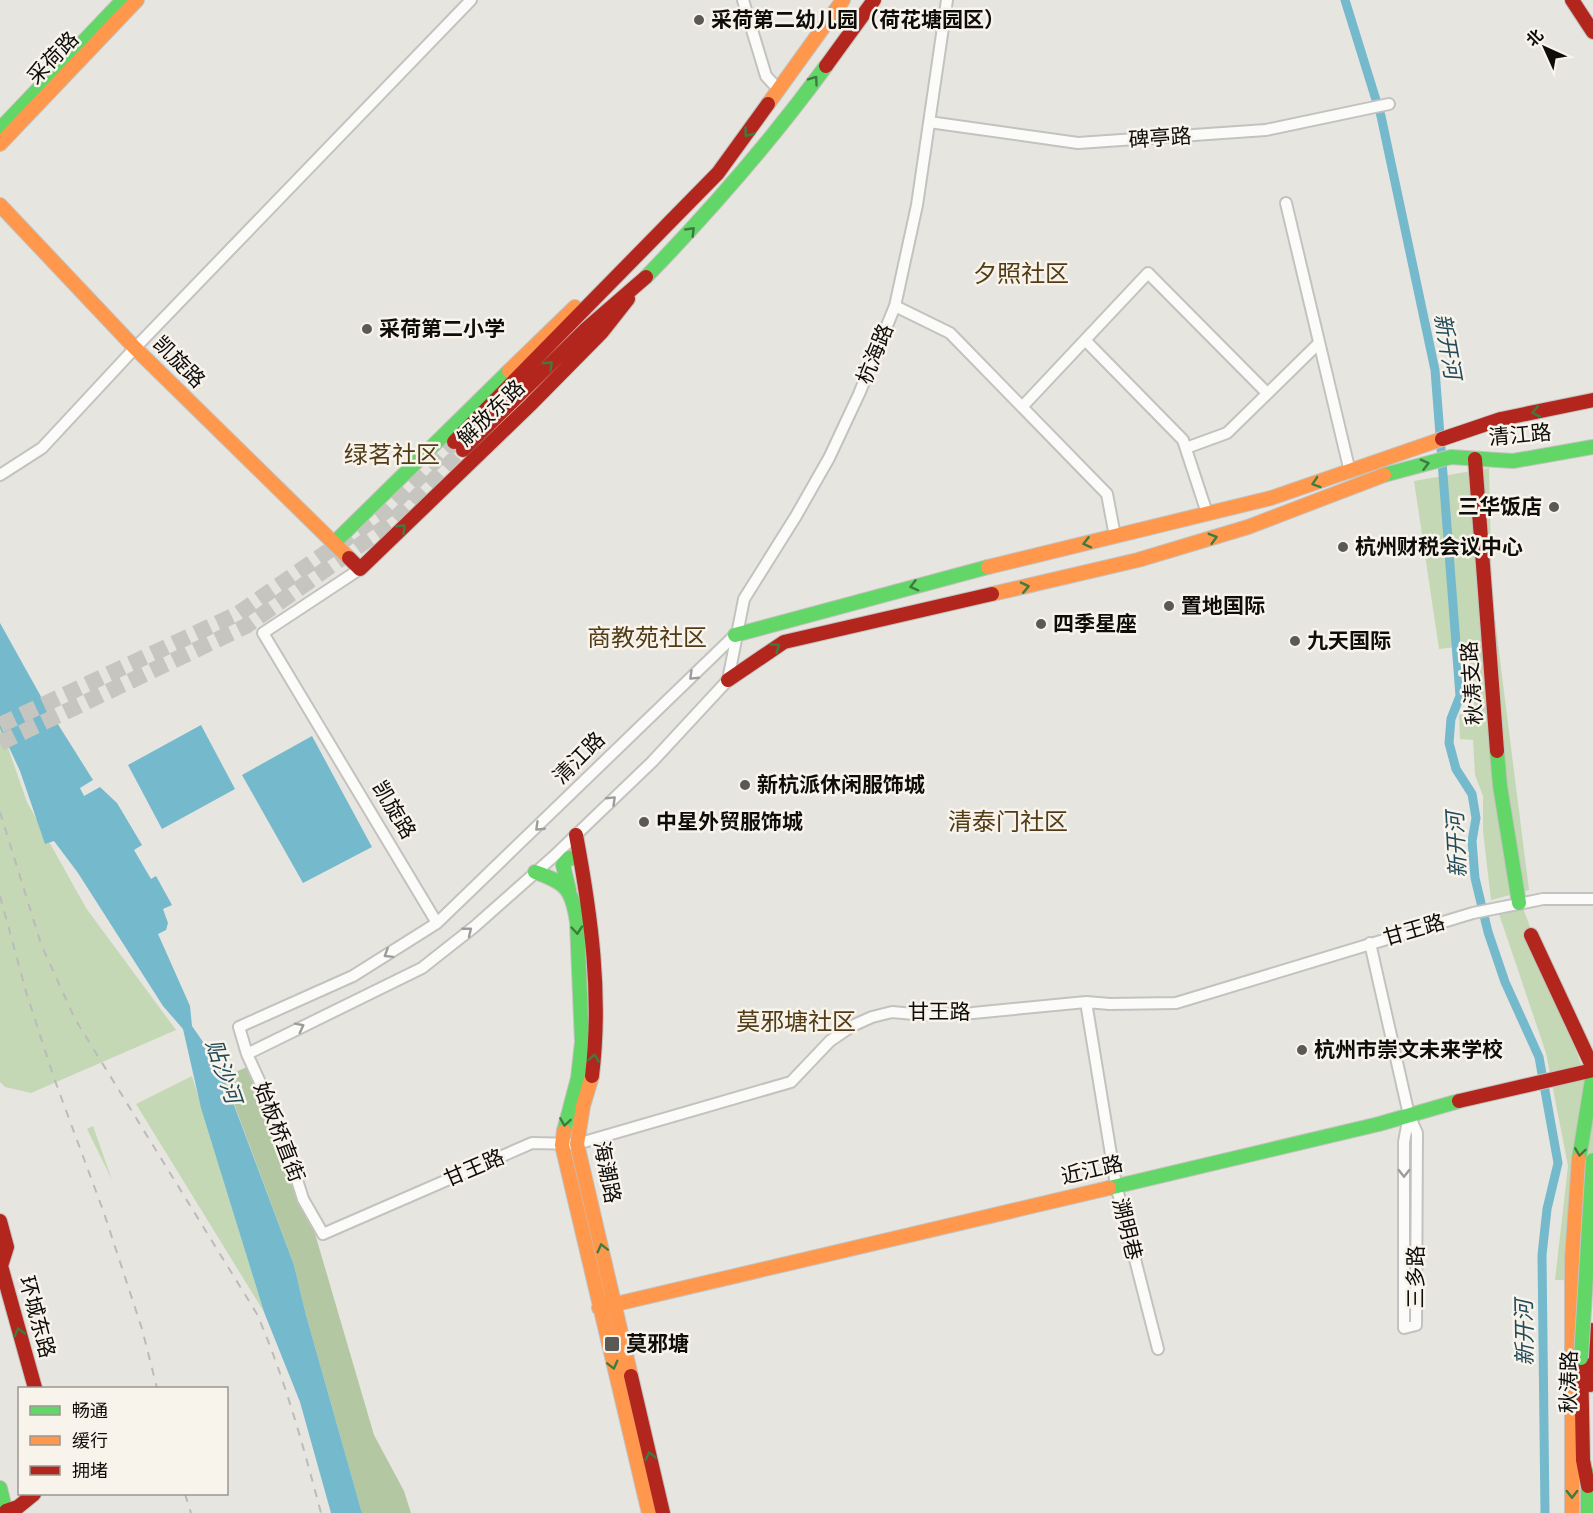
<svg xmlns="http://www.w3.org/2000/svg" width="1593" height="1513" viewBox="0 0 1593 1513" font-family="Raleway,'Noto Sans SC',sans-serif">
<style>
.green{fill:#c4d8b5}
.forest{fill:#b3c8a2}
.water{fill:#75b9cd}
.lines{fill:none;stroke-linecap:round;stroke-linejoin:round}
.canal{stroke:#75b9cd;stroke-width:9}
.primary-tunnel{stroke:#c6c5c0;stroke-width:16;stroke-dasharray:16 8;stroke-linecap:butt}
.street-casing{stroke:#c3c2be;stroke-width:14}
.fast-casing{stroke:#c3c2be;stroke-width:16}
.slow-casing{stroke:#c3c2be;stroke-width:16}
.jam-casing{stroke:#c3c2be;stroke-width:16}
.street{stroke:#fbfbfa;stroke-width:10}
.fast{stroke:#63d668;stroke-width:14}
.slow{stroke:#ff974d;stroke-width:14}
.jam{stroke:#b3261e;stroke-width:14}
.rail{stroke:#bcbbba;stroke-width:2;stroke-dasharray:8 8;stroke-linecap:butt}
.fast-bridge-casing{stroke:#c3c2be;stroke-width:16;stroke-linecap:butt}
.fast-bridge{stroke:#63d668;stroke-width:14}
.oneway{stroke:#3d7c3e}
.oneway2{stroke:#9c9c9a}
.poi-dot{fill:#5a5955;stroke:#f8f3eb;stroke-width:2}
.labels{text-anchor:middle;stroke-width:5;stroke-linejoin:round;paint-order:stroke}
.poi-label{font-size:21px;font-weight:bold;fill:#0e0d0a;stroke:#f8f3eb;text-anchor:start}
.street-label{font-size:21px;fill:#0e0d0a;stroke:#f8f3eb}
.water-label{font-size:22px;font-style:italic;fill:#214b59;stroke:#f8f3eb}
.quarter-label{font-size:24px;fill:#513c17;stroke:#f8f3eb}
</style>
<rect width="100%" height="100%" fill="#e7e5e0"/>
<path class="green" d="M1489 468 1492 596 1529 890 1491 900 1483 831V796L1475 775 1473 740 1460 739 1459 715 1475 710 1466 646 1439 649 1414 481Z
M0 725 27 802 86 908 176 1030 31 1093 5 1087 0 1082Z
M1523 908 1582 1067 1593 1105V1281L1555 1280 1568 1166 1546 1053 1499 914Z
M192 1076 264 1312 136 1104Z
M93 1126 112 1180 87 1129Z"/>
<path class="forest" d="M247 1067 311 1220 374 1435 404 1491 411 1513H362L306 1315 294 1265 224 1077Z"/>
<path class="water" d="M0 623 44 702 93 780 80 788 84 796 100 787 117 803 142 845 134 850 151 879 156 876 172 905 163 909 168 923 166 930 158 934 190 1006 192 1026 219 1065 294 1265 306 1315 362 1513H331L300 1402 264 1312 201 1108 183 1029 163 1006 78 873 54 841 45 844 20 771 0 728Z
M201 725 235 789 162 829 128 765Z
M312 736 372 847 303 883 242 775Z"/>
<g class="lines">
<path class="canal" d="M1345 0 1381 116 1435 370 1460 696 1451 719 1449 743 1456 769 1472 794 1476 818 1472 841 1475 878 1488 932 1505 982 1539 1057 1558 1163 1547 1209 1542 1255 1545 1513"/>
<path class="primary-tunnel" d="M0 725 239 613 386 511 454 442
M0 743 246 626 391 523 463 450"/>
<defs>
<path id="street" d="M743 0 766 76 779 90
M929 122 1078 143 1266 130 1389 104
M1286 203 1350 472
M895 306 950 333 1107 494 1115 536
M1085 340 1183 440 1207 513
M1022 407 1148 273 1267 393
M1186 448 1227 433 1319 343
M0 475 42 448 135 348 471 0
M360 569 263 633 437 923
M735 635 437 923 353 976 239 1027 247 1054 280 1126 303 1199 323 1234 532 1143 577 1144 791 1082 830 1041 852 1026 872 1017 892 1012 925 1015 973 1013 1086 1002 1110 1004 1176 1003 1473 913 1543 899H1593
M1370 943 1409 1115 1417 1133 1416 1325 1404 1328V1142L1409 1115
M1086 1002 1116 1185 1158 1349
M247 1054 422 968 474 927 553 857 652 762 728 680 744 599 796 516 829 458 859 394 895 306 917 205 947 0"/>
<path id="fast" d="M0 129 123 0
M646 277C711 210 771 141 826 66
M1384 475 1451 457 1513 461 1593 447
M335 542 509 371
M735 635 988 567
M1497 751 1500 786 1519 903
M535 872C567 883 572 890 577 922L582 1042 578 1078 564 1131
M569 890 563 865 569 858H578
M1579 1159 1593 1074
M1109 1188 1379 1124 1459 1101
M1588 1474V1513
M0 1488 6 1513"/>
<path id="slow" d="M768 104 843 0
M0 144 137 0
M0 205 135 348 349 558
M509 371 575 307
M988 567 1271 498 1442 439
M992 594 1138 560 1248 527 1384 475
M592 1076 583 1106 577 1144 631 1376
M564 1131 562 1145 649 1513
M599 1308 1109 1188
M1572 1513V1259L1579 1159"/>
<path id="jam" d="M1572 0 1593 32
M826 66 874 0
M1442 439 1501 419 1593 400
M454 442 718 173 768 104
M463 450 586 329 646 277
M1475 459 1497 751
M349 558 360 569 530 405 602 332 628 299
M728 680 784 642 992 594
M576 835C591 915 602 995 592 1076
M1531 935 1593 1068
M1459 1101 1593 1070
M0 1221 7 1247 1 1266 35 1388
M1581 1358 1583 1460 1588 1486
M631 1376 663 1513
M1590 1385 1591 1330
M6 1511 18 1507 34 1494"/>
</defs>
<use href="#street" class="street-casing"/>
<use href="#fast" class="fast-casing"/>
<use href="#slow" class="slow-casing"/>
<use href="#jam" class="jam-casing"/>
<use href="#street" class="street"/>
<use href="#fast" class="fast"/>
<use href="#slow" class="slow"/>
<use href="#jam" class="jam"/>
<path class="rail" d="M0 812 41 944 75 1019 257 1314C285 1379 303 1445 321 1513
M0 896 27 995 54 1078 104 1213 142 1329 157 1388
M185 1494 191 1513"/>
<defs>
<path id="fast-bridge" d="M1581 1358 1593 1160"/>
</defs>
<use href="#fast-bridge" class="fast-bridge-casing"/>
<use href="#fast-bridge" class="fast-bridge"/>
</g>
<defs><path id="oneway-chevron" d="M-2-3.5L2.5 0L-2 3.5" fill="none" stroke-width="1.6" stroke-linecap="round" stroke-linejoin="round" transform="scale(1.5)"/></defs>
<g class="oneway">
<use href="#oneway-chevron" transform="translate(814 80) rotate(-55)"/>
<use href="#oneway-chevron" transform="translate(748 133) rotate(127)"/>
<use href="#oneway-chevron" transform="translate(691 231) rotate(-46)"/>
<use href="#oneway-chevron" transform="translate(549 365) rotate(-44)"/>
<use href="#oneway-chevron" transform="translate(1536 412) rotate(169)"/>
<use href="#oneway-chevron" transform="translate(1425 464) rotate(-15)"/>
<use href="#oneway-chevron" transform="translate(1316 483) rotate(162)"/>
<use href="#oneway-chevron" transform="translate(402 528) rotate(-44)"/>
<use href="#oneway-chevron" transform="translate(1213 538) rotate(-16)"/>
<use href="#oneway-chevron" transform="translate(1087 543) rotate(166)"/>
<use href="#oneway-chevron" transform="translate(914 586) rotate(165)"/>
<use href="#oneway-chevron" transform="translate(1025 587) rotate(-13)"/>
<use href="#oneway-chevron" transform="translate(776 647) rotate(-34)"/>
<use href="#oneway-chevron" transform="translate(577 930) rotate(85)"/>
<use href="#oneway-chevron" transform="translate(594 1058) rotate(-82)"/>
<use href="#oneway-chevron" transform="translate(565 1122) rotate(99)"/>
<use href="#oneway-chevron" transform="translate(1580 1152) rotate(98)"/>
<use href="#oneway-chevron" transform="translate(602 1248) rotate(-104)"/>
<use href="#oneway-chevron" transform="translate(19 1332) rotate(-105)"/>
<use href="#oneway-chevron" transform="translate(613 1365) rotate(76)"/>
<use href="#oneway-chevron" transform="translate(650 1456) rotate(-103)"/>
<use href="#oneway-chevron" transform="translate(1572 1494) rotate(90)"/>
</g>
<g class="oneway2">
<use href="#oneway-chevron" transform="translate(693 676) rotate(136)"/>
<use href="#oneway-chevron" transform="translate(612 800) rotate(-44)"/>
<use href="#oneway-chevron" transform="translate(539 827) rotate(136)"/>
<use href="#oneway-chevron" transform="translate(468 931) rotate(-39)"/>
<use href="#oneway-chevron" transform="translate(388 954) rotate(148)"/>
<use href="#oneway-chevron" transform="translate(300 1027) rotate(-27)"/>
<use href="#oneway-chevron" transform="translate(1404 1173) rotate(90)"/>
</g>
<g class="poi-dot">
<circle cx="699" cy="20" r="6"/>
<circle cx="367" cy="329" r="6"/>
<circle cx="1554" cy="507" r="6"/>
<circle cx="1343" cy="547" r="6"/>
<circle cx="1169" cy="606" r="6"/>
<circle cx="1041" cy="624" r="6"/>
<circle cx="1295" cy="641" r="6"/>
<circle cx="745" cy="785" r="6"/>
<circle cx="644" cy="822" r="6"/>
<circle cx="1302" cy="1050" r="6"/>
<rect x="604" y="1336" width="16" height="16" rx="3"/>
</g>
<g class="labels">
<g class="poi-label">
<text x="711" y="27">采荷第二幼儿园（荷花塘园区）</text>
<text x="379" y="336">采荷第二小学</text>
<text x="1542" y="514" text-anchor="end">三华饭店</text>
<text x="1355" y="554">杭州财税会议中心</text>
<text x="1181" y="613">置地国际</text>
<text x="1053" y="631">四季星座</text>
<text x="1307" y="648">九天国际</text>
<text x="757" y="792">新杭派休闲服饰城</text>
<text x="656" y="829">中星外贸服饰城</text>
<text x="1314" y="1057">杭州市崇文未来学校</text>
<text x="626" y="1351">莫邪塘</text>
</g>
<g class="street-label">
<text transform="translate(53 58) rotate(-46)" y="7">采荷路</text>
<text transform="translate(1160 138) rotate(-4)" y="7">碑亭路</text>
<text transform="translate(875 354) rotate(-68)" y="7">杭海路</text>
<text transform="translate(179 362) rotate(45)" y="7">凯旋路</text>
<text transform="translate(491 413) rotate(-44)" y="7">解放东路</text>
<text transform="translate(1520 435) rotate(-5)" y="7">清江路</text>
<text transform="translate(1472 683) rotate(-94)" y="7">秋涛支路</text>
<text transform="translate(579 758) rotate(-45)" y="7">清江路</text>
<text transform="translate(394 810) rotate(59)" y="7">凯旋路</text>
<text transform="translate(1414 930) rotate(-16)" y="7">甘王路</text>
<text x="939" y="1019">甘王路</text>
<text transform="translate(279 1132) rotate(69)" y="7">始板桥直街</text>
<text transform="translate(474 1168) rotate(-23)" y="7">甘王路</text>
<text transform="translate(1092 1170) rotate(-13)" y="7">近江路</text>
<text transform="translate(607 1172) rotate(79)" y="7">海潮路</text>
<text transform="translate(1127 1229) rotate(76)" y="7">溯明巷</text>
<text transform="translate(1416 1277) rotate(-90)" y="7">三多路</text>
<text transform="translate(37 1317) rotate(75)" y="7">环城东路</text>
<text transform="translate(1569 1382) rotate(-89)" y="7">秋涛路</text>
</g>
<g class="water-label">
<text transform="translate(1448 346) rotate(80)" y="8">新开河</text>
<text transform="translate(1456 845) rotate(-93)" y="8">新开河</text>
<text transform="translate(224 1071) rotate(71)" y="8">贴沙河</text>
<text transform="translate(1524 1333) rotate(-91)" y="8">新开河</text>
</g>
<g class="quarter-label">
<text x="1021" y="282">夕照社区</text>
<text x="392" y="463">绿茗社区</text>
<text x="647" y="646">商教苑社区</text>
<text x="1008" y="830">清泰门社区</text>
<text x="796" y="1030">莫邪塘社区</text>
</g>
</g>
<rect x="18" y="1387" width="210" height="108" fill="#f8f3eb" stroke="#9a9791" stroke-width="1.5"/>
<rect x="30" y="1406" width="30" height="9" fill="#63d668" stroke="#9a9791" stroke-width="1.5"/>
<text x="72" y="1417" font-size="18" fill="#0e0d0a">畅通</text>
<rect x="30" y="1436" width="30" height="9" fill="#ff974d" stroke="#9a9791" stroke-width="1.5"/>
<text x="72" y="1447" font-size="18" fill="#0e0d0a">缓行</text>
<rect x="30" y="1466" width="30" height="9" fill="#b3261e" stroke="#9a9791" stroke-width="1.5"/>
<text x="72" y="1477" font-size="18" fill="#0e0d0a">拥堵</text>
<g transform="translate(1545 48) rotate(315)" stroke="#f8f3eb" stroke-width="4.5" paint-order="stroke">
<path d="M0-4.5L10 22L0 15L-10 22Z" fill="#0e0d0a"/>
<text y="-9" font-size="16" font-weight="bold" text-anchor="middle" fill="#0e0d0a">北</text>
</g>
</svg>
